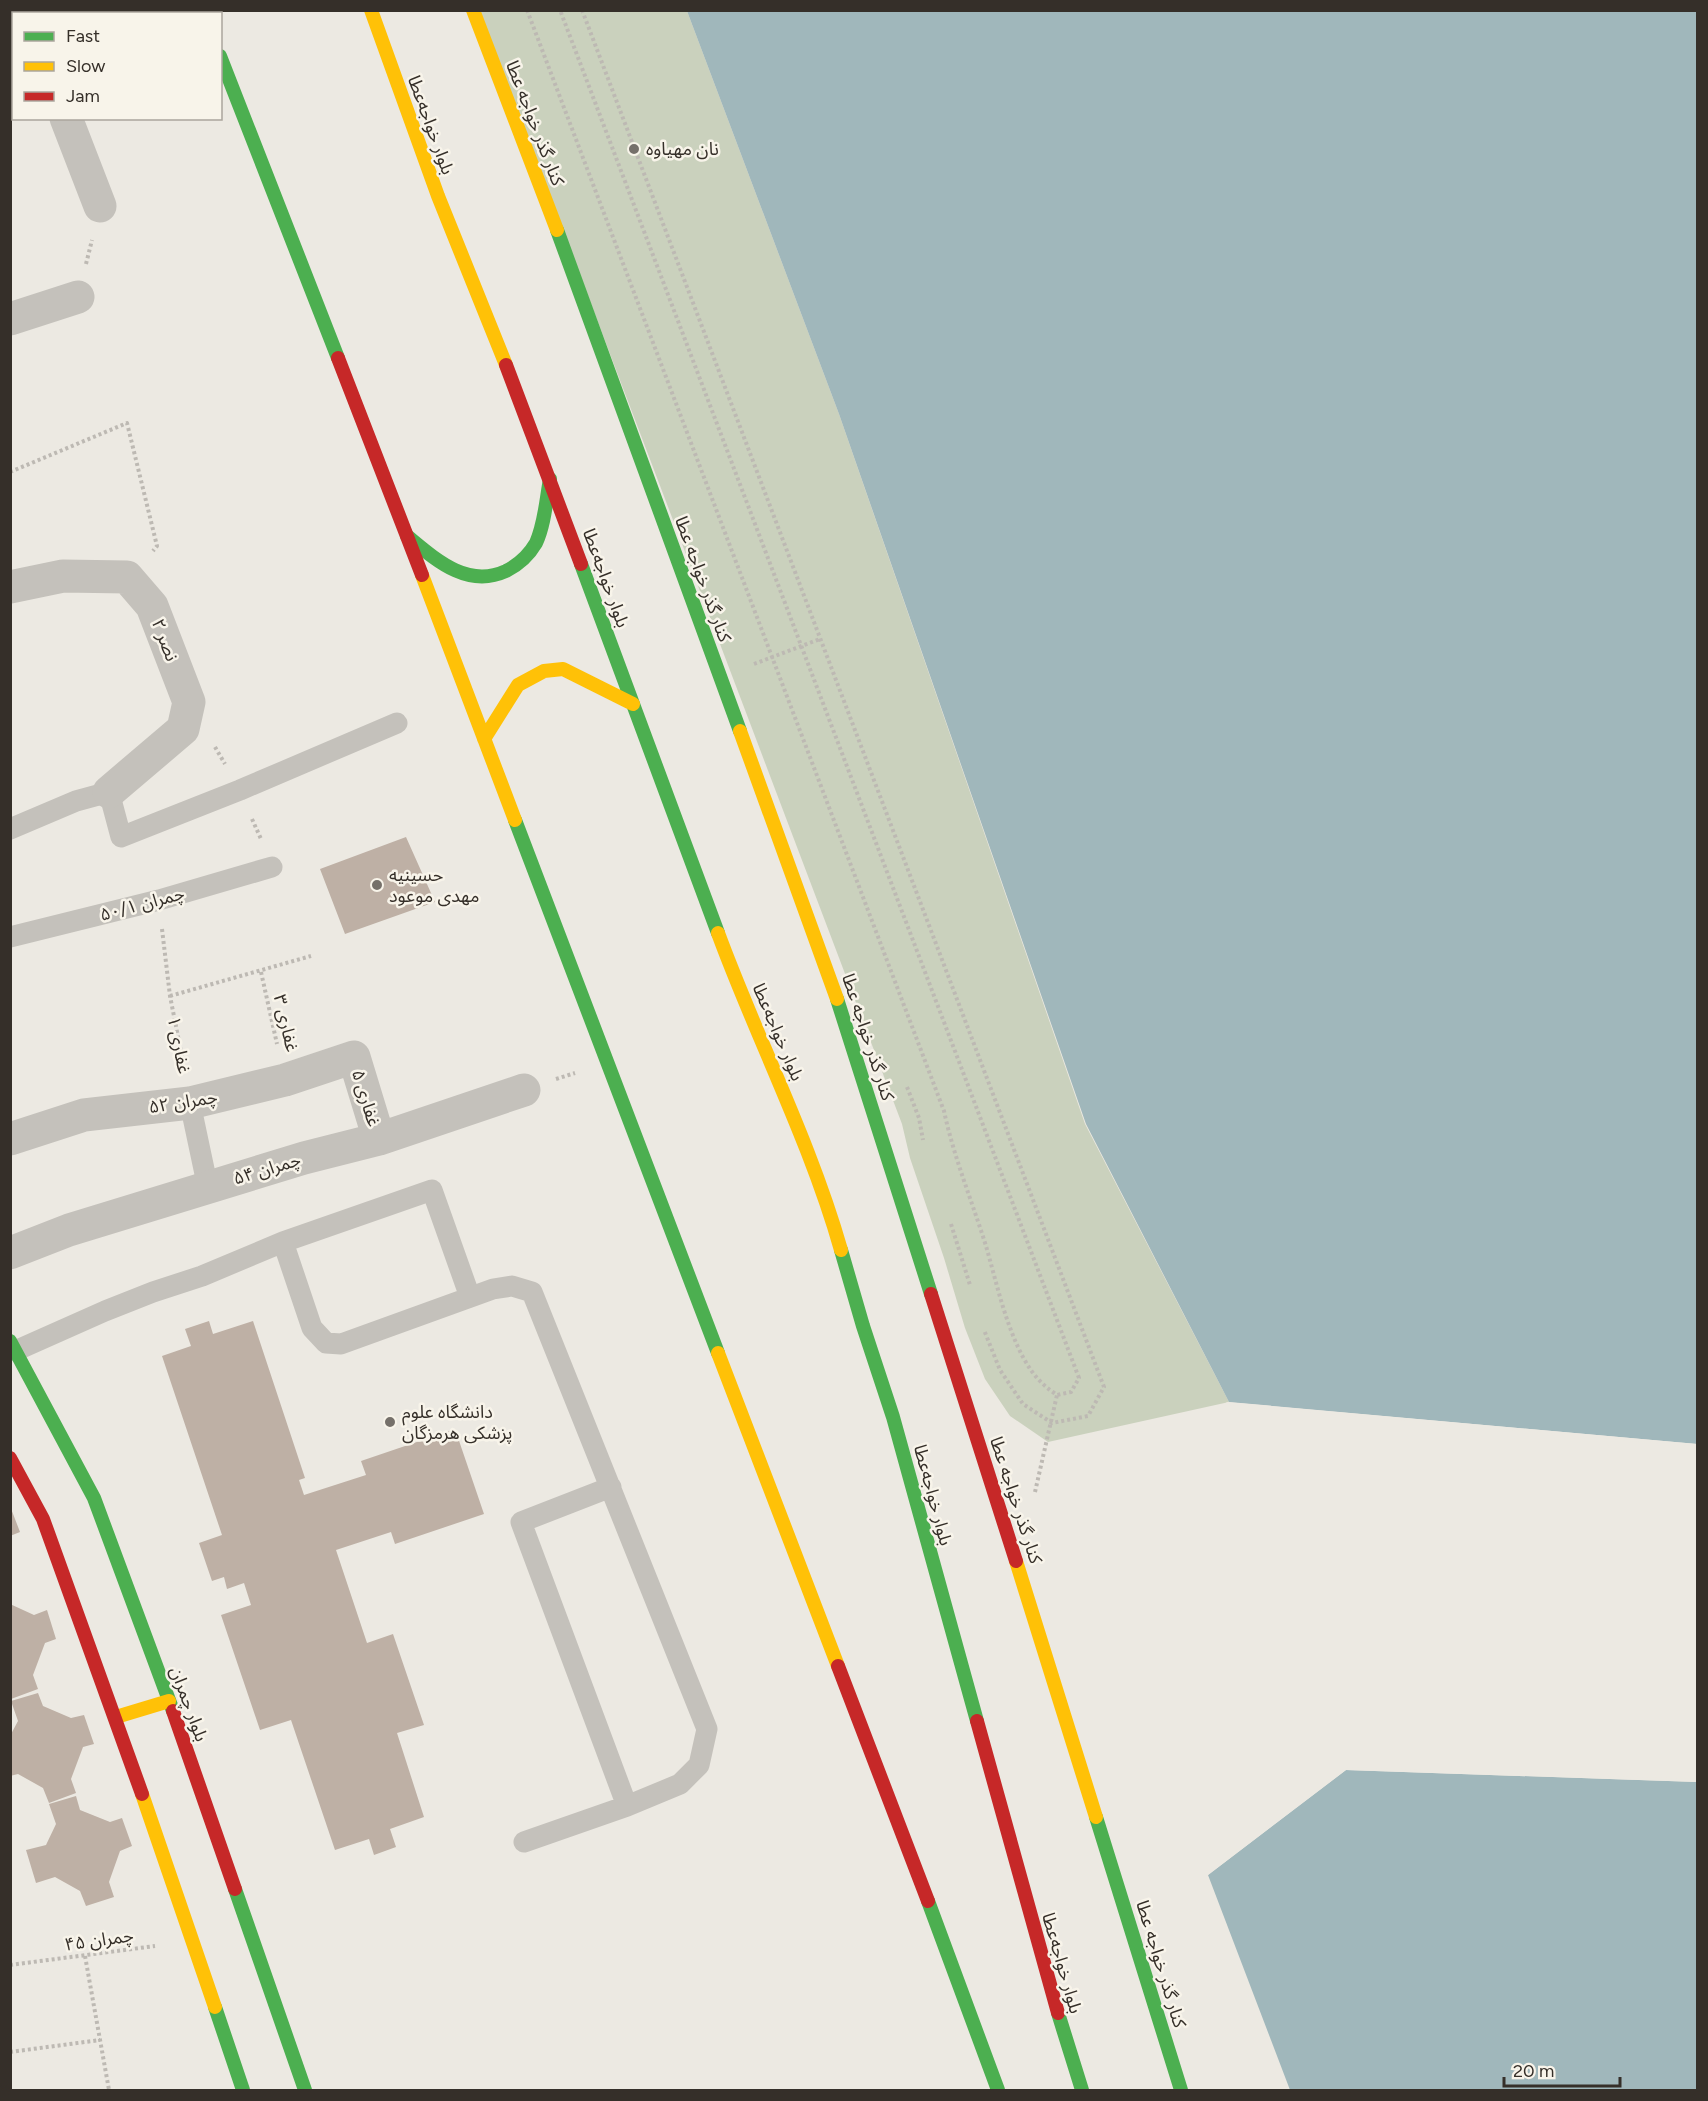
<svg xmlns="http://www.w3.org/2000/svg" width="1708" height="2101" viewBox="0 0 1708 2101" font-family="Figtree,'Noto Sans Arabic',sans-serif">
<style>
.green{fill:#cad1bd}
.water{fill:#a0b7bb}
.pier{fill:#ece9e2}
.building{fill:#beb0a5}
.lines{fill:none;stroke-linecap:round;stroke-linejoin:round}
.path{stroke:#bdb9b3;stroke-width:4;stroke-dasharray:3 3;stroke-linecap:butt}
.lane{stroke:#c4c1bb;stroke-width:21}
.street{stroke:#c4c1bb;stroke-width:33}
.fast{stroke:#4caf50;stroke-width:14}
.slow{stroke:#ffc107;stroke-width:14}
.jam{stroke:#c62828;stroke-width:14}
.poi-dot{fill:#75706a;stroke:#f8f4ea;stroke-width:2}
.labels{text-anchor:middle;stroke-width:5;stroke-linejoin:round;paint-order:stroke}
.street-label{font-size:18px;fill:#352f29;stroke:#f8f4ea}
.poi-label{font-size:18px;fill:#352f29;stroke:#f8f4ea;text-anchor:start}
</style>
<rect width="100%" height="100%" fill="#ece9e2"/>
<path class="green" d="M480 11H687L839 414 1085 1124 1229 1402 1048 1442 1010 1416 985 1379 965 1328 944 1258 910 1158 902 1124Z"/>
<path class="water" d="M687 11H1697V1444L1229 1402 1086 1124 839 414Z
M1346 1770 1697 1782V2090H1290L1208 1875Z"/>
<path class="pier" d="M1226 1402 1697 1444 1698 1447 1229 1405Z
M1345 1767 1698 1779V1782L1346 1770 1208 1875 1207 1872Z"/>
<path class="building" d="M406 837 435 902 345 934 320 869Z
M209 1321 213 1334 253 1321 305 1478 299 1480 304 1495 366 1475 361 1461 455 1429 484 1514 395 1544 391 1532 336 1550 367 1643 393 1634 424 1725 397 1733 424 1817 390 1829 396 1847 374 1855 369 1839 335 1850 291 1720 260 1730 221 1615 251 1605 244 1583 227 1589 224 1577 212 1581 199 1543 222 1535 162 1356 191 1346 185 1329Z
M10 1506 20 1532 10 1536Z
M10 1604 34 1615 47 1610 56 1639 45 1643 33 1675 38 1689 11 1699Z
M38 1693 43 1706 71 1718 84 1715 94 1744 83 1747 71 1779 76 1793 49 1803 43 1788 18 1774 10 1776V1736L18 1721 11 1701Z
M76 1796 80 1810 110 1822 122 1818 132 1846 120 1851 109 1882 114 1897 86 1906 80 1891 55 1877 36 1883 26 1850 46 1845 56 1824 49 1804Z"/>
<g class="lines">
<path class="path" d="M527 10 944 1111C954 1158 972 1201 986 1246 997 1284 1005 1324 1024 1359 1033 1375 1042 1385 1057 1395L1071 1392 1079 1378 560 10
M582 10 1104 1387 1088 1416 1052 1423 1023 1404 1000 1370 984 1330
M86 264 92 240
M10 472 127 423 157 546 153 551
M754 664 820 639
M215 747 225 764
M252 819 261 839
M162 929 170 996 184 1067
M261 972 277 1044
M170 996 311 956
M556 1079 575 1073
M907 1087 919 1118 923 1140
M951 1224 970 1285
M1035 1492 1057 1395
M85 1956 109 2090
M10 1965 155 1946
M10 2052 100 2040"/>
<path class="lane" d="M10 829 76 801 109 792 121 837 240 790 397 723
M10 937 159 900 272 867
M190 1103 208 1188
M283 1242 432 1190 470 1297
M15 1351 105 1311 153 1292 202 1276 283 1242 312 1328 326 1343 341 1344 493 1289 512 1286 532 1292 707 1729 699 1765 680 1784 627 1806 524 1842
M611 1487 521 1522 627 1806"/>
<path class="street" d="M25 10 26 14
M66 118 100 206
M10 319 78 297
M10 587 63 576 127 577 152 606 189 702 183 729 109 792
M10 1139 84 1115 190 1103 285 1080 354 1057 379 1139
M10 1253 69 1230 304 1158 379 1139 524 1090"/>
<path class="fast" d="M220 56 338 358
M557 230 740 731
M407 536C435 559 467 589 506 571 518 565 529 555 536 543 545 523 546 500 550 479
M581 564 718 933
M515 820 718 1353
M837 999 931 1294
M841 1250 863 1326 893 1417 977 1721
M10 1341 94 1498 173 1711
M1096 1817 1181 2090
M235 1889 305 2090
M928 1901 998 2090
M215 2007 243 2090
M1058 2013 1082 2090"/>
<path class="slow" d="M371 10 438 196 506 365
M473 10 557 230
M422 575 515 820
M740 731 837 999
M484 739 518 685 544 671 563 669 633 704
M718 933C757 1039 810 1141 841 1250
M718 1353 838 1666
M1016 1561 1096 1817
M116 1717 169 1701
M142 1794 215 2007"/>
<path class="jam" d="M203 10 204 14
M338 358 422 575
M506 365 581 564
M931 1294 1016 1561
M10 1458 43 1519 142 1794
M838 1666 928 1901
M173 1711 235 1889
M977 1721 1058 2013"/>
</g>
<g class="poi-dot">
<circle cx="634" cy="149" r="6"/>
<circle cx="377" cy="885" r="6"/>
<circle cx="390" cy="1422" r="6"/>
</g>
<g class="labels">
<g class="street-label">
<text transform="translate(535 123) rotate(69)" y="6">کنار گذر خواجه عطا</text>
<text transform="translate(431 125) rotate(70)" y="6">بلوار خواجه‌عطا</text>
<text transform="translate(606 578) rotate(70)" y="6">بلوار خواجه‌عطا</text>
<text transform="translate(703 579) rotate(70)" y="6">کنار گذر خواجه عطا</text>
<text transform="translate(165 640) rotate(69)" y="6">نصر ۲</text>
<text transform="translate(142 904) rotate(-15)" y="6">چمران ۵۰/۱</text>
<text transform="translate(286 1023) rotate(77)" y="6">غفاری ۳</text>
<text transform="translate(778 1032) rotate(67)" y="6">بلوار خواجه‌عطا</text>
<text transform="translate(868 1037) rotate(72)" y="6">کنار گذر خواجه عطا</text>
<text transform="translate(179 1045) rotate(79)" y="6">غفاری ۱</text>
<text transform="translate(366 1098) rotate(73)" y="6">غفاری ۵</text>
<text transform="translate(183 1102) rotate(-9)" y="6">چمران ۵۲</text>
<text transform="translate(267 1169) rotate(-17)" y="6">چمران ۵۴</text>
<text transform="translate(933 1495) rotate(75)" y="6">بلوار خواجه‌عطا</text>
<text transform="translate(1016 1500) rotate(72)" y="6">کنار گذر خواجه عطا</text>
<text transform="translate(189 1704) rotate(70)" y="6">بلوار چمران</text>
<text transform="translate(99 1940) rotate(-8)" y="6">چمران ۴۵</text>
<text transform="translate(1062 1963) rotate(74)" y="6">بلوار خواجه‌عطا</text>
<text transform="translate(1161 1964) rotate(73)" y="6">کنار گذر خواجه عطا</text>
</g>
<g class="poi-label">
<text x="646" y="155">نان مهیاوه</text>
<text x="389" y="881">حسینیه<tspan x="389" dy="21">مهدی موعود</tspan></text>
<text x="402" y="1418">دانشگاه علوم<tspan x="402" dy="21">پزشکی هرمزگان</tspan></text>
</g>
</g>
<rect width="1708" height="2101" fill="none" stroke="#352f29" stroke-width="24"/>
<rect x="12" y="12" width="210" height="108" fill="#f8f4ea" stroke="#aaa59d" stroke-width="1.5"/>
<rect x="24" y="32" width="30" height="9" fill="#4caf50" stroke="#aaa59d" stroke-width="1.5"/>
<text x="66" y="42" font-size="18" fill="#352f29">Fast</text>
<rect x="24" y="62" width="30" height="9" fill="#ffc107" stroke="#aaa59d" stroke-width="1.5"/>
<text x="66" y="72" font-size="18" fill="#352f29">Slow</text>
<rect x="24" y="92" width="30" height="9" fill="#c62828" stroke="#aaa59d" stroke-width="1.5"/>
<text x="66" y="102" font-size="18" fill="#352f29">Jam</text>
<path d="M1504 2077v9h116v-9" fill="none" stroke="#352f29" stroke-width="3"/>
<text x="1513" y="2077" font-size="18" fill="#352f29" stroke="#f8f4ea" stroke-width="4.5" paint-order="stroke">20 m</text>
</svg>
